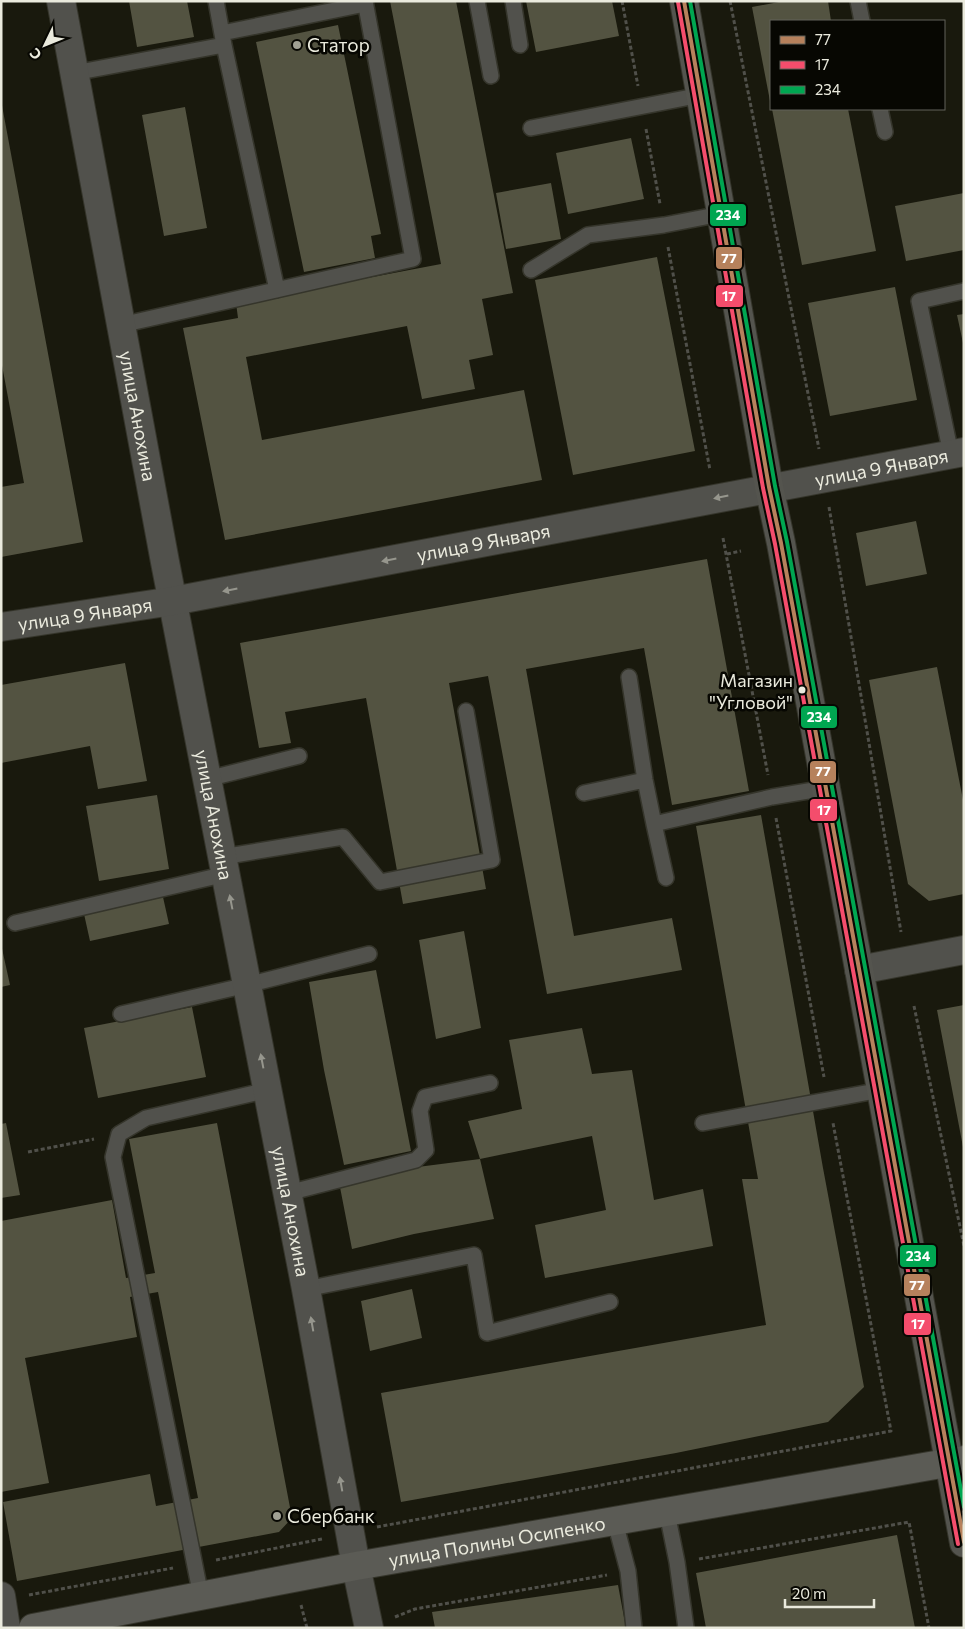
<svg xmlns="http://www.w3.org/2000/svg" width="965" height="1629" viewBox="0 0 965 1629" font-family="Commissioner,sans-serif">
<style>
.building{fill:#535341}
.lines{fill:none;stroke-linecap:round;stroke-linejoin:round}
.lane-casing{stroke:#35352b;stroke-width:18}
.street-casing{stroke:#35352b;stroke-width:30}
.secondary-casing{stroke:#35352b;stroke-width:30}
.primary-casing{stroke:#35352b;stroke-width:30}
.path{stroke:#50504a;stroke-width:3;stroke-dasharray:4 2.5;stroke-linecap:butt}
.lane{stroke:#51514c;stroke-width:15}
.street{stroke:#51514c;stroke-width:28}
.secondary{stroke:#54544e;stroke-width:28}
.primary{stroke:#5b5b55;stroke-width:28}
.bus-1-casing{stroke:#070702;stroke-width:8}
.bus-2-casing{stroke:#070702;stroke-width:8}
.bus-3-casing{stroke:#070702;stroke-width:8}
.bus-1{stroke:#b6815c;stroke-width:4}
.bus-2{stroke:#f44d6c;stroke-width:4}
.bus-3{stroke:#00a651;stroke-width:4}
.oneway{fill:#96968d}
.poi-dot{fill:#a1a194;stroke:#070702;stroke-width:2}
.bus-dot{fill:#eaeadd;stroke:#070702;stroke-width:2}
.labels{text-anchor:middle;stroke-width:5;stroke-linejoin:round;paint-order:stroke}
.bus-label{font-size:18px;fill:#eaeadd;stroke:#070702;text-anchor:end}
.poi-label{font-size:19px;fill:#eaeadd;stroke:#070702;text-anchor:start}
.street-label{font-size:19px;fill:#eaeadd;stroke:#070702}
.line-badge{stroke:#070702;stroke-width:2}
.badge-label{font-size:14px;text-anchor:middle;font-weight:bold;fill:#fff}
</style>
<rect width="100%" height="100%" fill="#19190d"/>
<path class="building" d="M129 1H187L194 37 137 47Z
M390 1H456L513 293 482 299 493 355 469 360 475 389 422 399 407 326 246 357 262 440 524 390 542 480 225 540 183 328 238 318 236 303 441 264Z
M526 1H612L619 36 536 52Z
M784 1H828L831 21H771L770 101 752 7Z
M338 25 381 234 371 236 375 258 304 272 256 42Z
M1 100 83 542 1 557V487L24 483 1 360Z
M185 107 207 228 164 236 142 115Z
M772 109H848L876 251 802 265Z
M631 138 644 199 568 214 556 153Z
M551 183 561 239 506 249 496 193Z
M964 193V250L906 261 895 206Z
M657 257 695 451 573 475 535 280Z
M895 287 917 400 830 416 808 303Z
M964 314V343H963L957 315Z
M916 521 927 574 866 586 856 533Z
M707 559 749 791 672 805 644 648 526 669 574 936 672 918 682 970 547 994 488 676 449 683 486 889 403 904 366 698 285 712 291 743 259 748 240 643Z
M125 663 147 781 98 789 90 746 1 763V685Z
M937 667 964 805V894L929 901 908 884 869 680Z
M157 795 169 869 99 881 86 806Z
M761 815 823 1168 864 1387 828 1422 676 1453 401 1502 381 1393 766 1325 742 1179H758L696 826Z
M163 897 169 924 90 941 84 914Z
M464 931 481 1028 436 1039 419 940Z
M1 944 10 985 1 987Z
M376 970 411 1151 344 1165 324 1070 309 982Z
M964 1005V1147H963L937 1010Z
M192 1007 206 1077 98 1098 84 1028Z
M582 1028 592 1074 632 1070 654 1200 703 1189 713 1246 545 1278 535 1225 606 1210 592 1136 480 1159 468 1121 522 1109 509 1040Z
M6 1123 20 1195 1 1198V1124Z
M217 1123 292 1518 279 1532 17 1581 3 1502 150 1474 156 1506 198 1498 158 1292 130 1297 137 1337 25 1358 49 1483 1 1492V1221L112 1200 126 1278 155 1273 129 1139Z
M480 1159 494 1219 414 1234 352 1249 339 1182 402 1169Z
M412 1289 422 1338 370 1351 361 1301Z
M897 1535 915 1628H706L696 1573Z
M618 1585 626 1628H435L432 1612Z"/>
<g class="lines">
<defs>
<path id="lane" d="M477 1 491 76
M513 1 520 45
M858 1 862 21
M222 33 365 4
M224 45 277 290
M74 73 224 45 216 1
M880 109 885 132
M531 128 701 95
M531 270 588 235 664 225 721 214
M121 325 413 259 365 1
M951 454 919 301 964 291
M629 677 645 780 654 824 772 797 826 788
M207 779 299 756
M584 793 645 780
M654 824 666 878
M222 857 343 837 380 882 492 860 466 711
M15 923 226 874
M121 1014 247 985 369 954
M703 1123 881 1090
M288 1193 416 1160 426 1150 420 1111 425 1097 490 1083
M306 1289 474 1255 487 1333 610 1302
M667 1513 677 1562 686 1628
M615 1522 628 1571 634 1628
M201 1596 113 1157 119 1134 146 1118 268 1090"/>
<g id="street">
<path id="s1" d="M61 1 165 562 306 1289 356 1566 369 1628"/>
<path id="s2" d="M1 627 173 601 964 452"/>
<path d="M859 970 964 950"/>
<path d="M1 1596 6 1628"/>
</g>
<path id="secondary" d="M684 1 769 487 781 543 964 1543"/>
<g id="primary">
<path id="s3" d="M33 1628 356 1566 964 1460"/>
</g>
</defs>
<use href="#lane" class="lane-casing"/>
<use href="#street" class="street-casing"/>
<use href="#secondary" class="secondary-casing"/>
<use href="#primary" class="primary-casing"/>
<path class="path" d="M622 1 638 86
M730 1 819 449
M646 129 660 204
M668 247 710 470
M829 507 901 932
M723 538 768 775
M727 554 741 551
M776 818 824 1077
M914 1006 964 1246
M28 1152 94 1139
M377 1527 891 1431 833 1123
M699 1559 909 1522 929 1628
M216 1560 322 1539
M29 1595 173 1568
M301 1605 307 1628
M395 1617 415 1609 607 1575"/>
<use href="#lane" class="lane"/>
<use href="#street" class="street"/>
<use href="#secondary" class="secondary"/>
<use href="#primary" class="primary"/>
<defs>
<path id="bus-1" d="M684 1 769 487 781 543 964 1542"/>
<path id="bus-2" d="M678 2 763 488 775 544 958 1544"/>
<path id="bus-3" d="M690 1 775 486 787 542 964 1507"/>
</defs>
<use href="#bus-1" class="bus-1-casing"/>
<use href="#bus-2" class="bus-2-casing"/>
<use href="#bus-3" class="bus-3-casing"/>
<use href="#bus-1" class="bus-1"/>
<use href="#bus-2" class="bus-2"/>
<use href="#bus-3" class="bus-3"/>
</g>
<defs><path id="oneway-solid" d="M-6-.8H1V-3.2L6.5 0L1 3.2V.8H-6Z" transform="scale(1.25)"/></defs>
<g class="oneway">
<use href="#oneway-solid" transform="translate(721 497) rotate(168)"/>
<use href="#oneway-solid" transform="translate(389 560) rotate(169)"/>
<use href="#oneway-solid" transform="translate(230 590) rotate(169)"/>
<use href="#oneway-solid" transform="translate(231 902) rotate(-101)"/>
<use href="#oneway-solid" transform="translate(262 1061) rotate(-101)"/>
<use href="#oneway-solid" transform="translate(312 1324) rotate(-100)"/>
<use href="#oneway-solid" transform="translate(341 1484) rotate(-100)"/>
</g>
<g class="poi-dot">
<circle cx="297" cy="45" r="5"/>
<circle cx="277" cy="1516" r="5"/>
</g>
<circle class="bus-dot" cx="802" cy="690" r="4.5"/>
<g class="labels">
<g class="bus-label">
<text x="793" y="687">Магазин<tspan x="793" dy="22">"Угловой"</tspan></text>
</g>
<g class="poi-label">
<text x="307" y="52">Статор</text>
<text x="287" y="1523">Сбербанк</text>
</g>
<g class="street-label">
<text dy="7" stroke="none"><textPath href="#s1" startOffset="422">улица Анохина</textPath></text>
<text dy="7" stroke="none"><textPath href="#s2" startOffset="895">улица 9 Января</textPath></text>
<text dy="7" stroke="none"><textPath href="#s2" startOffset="490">улица 9 Января</textPath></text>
<text dy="7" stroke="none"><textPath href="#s2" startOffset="85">улица 9 Января</textPath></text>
<text dy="7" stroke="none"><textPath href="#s1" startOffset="828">улица Анохина</textPath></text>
<text dy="7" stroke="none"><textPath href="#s1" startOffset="1232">улица Анохина</textPath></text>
<text dy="7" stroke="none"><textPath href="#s3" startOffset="472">улица Полины Осипенко</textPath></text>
</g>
</g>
<g class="line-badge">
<rect x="709" y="203" width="38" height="24" rx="5" fill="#00a651"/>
<rect x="715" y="246" width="28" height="24" rx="5" fill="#b6815c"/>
<rect x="715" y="284" width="29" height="24" rx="5" fill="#f44d6c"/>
<rect x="800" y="705" width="38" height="24" rx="5" fill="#00a651"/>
<rect x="809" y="760" width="28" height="24" rx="5" fill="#b6815c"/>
<rect x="809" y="798" width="29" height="24" rx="5" fill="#f44d6c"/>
<rect x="899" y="1244" width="38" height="24" rx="5" fill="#00a651"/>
<rect x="903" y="1273" width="28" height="24" rx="5" fill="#b6815c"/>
<rect x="903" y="1312" width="29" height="24" rx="5" fill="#f44d6c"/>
</g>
<g class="badge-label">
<text x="728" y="220">234</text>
<text x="729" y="263">77</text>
<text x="729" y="301">17</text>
<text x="819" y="722">234</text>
<text x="823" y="776">77</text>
<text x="824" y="815">17</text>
<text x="918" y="1261">234</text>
<text x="917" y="1290">77</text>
<text x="918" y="1329">17</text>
</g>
<rect width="965" height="1629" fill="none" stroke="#eaeadd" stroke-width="5"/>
<rect x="770" y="20" width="175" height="90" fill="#070702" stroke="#62625a"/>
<rect x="780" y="36" width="25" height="8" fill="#b6815c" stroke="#62625a"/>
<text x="815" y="45" font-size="15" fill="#eaeadd">77</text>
<rect x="780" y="61" width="25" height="8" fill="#f44d6c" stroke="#62625a"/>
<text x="815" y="70" font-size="15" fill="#eaeadd">17</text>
<rect x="780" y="86" width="25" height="8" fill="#00a651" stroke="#62625a"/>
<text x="815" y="95" font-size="15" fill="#eaeadd">234</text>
<g transform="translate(45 45) rotate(227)" stroke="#070702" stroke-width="4" paint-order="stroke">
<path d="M0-4L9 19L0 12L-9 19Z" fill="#eaeadd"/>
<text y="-8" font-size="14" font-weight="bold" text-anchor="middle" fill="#eaeadd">С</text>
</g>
<path d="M785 1599v8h89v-8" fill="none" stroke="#eaeadd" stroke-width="2.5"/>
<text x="792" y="1599" font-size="15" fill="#eaeadd" stroke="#070702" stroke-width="4" paint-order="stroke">20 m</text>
</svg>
